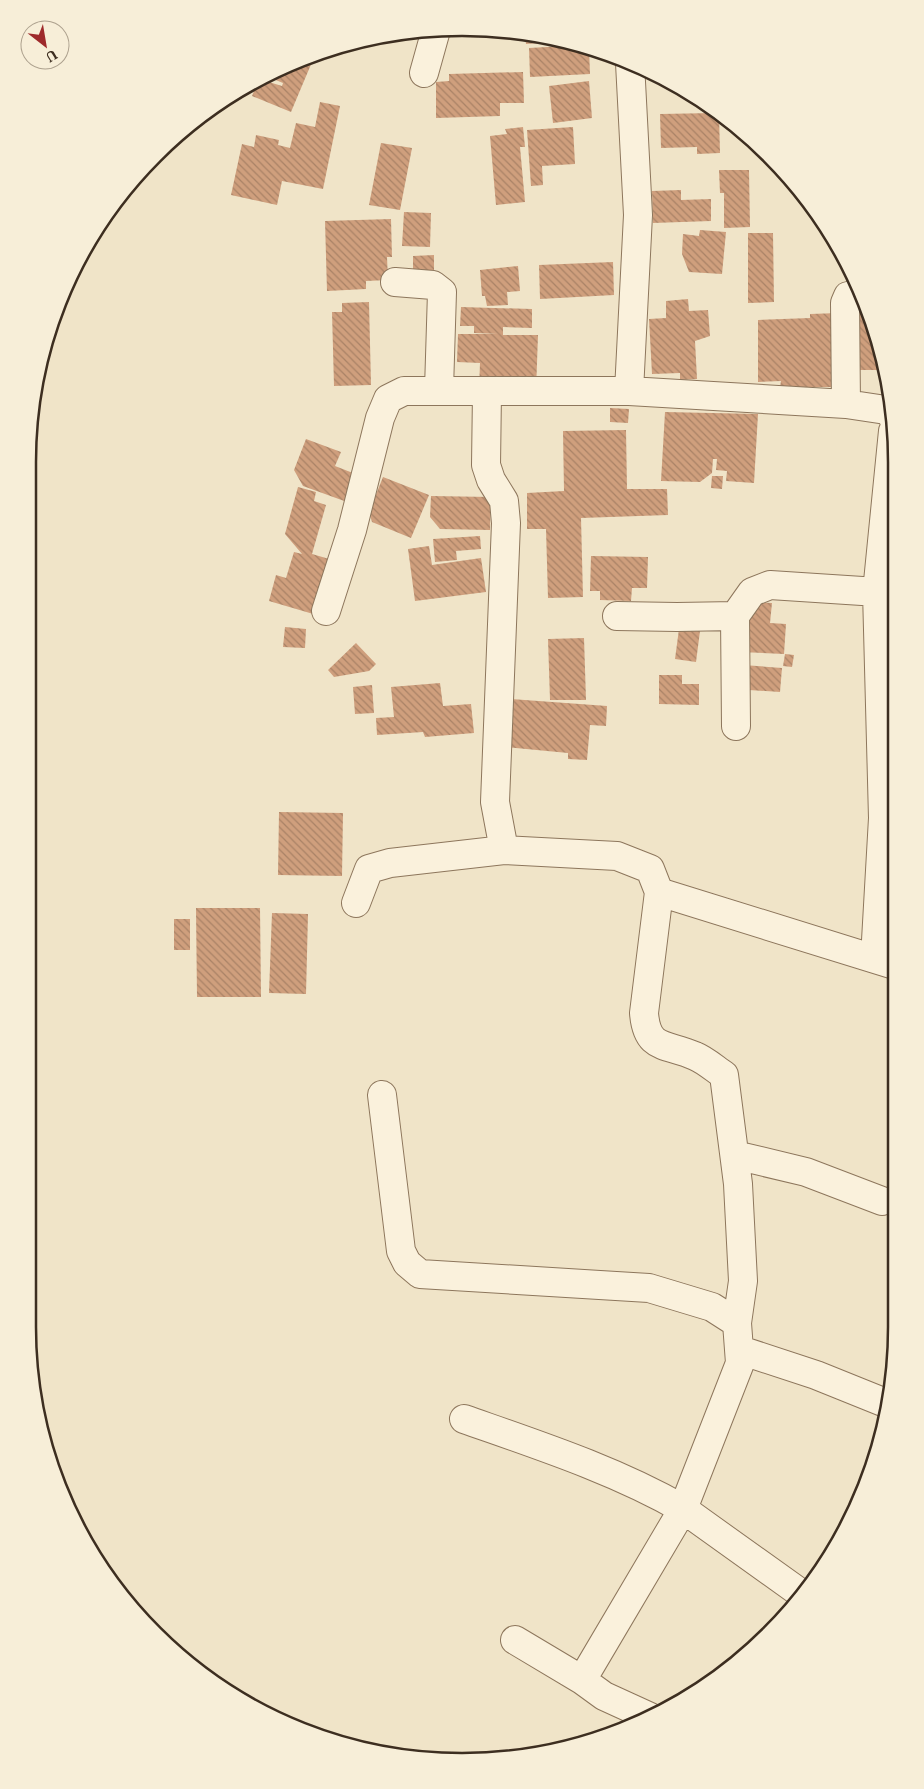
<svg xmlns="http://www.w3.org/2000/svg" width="924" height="1789" viewBox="0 0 924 1789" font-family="'IBM Plex Serif',serif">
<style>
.building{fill:url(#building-back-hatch)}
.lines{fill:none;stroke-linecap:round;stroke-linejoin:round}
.minor-casing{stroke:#8d765c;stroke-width:30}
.minor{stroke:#faf1dc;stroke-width:28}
.rim{fill:none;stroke:#3d2e20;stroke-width:2.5}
</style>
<defs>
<pattern id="building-back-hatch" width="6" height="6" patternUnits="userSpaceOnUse" patternTransform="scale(1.25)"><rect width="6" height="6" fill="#cf9f7d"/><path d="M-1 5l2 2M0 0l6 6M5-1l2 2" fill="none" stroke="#a98266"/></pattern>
</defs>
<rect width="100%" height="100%" fill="#f0e4c8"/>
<path class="building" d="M525 34 557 39V42L526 44Z
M583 45 589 48 590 74 530 77 529 48Z
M306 58 312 62 291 112 252 96 259 79 282 86 283 83 266 76Z
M523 72 524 103H500V116L436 118V82L449 81V74Z
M589 81 592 118 553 123 549 86Z
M320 102 340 106 323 189 282 181 277 205 231 195 242 144 254 147 256 135 279 140 278 145 290 148 296 123 315 127Z
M714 113 719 115 720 153 697 154V147L661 148 660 114Z
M523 127 525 147H520L525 202 496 205 490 136 507 134 505 129Z
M573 127 575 164 542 166 543 185 531 186 527 130Z
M381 143 412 148 400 210 369 205Z
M719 170H749L750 227 724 228V193H720Z
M681 190V200L711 199V221L653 223 652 191Z
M811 207 812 208 820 217 810 216Z
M404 212 431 213 430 247 402 246Z
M391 219 392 257H387L388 280 366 281V289L327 291 325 221Z
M700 230 726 232 722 274 689 272 682 254 683 234 699 236Z
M748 233H773L774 302 748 303Z
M434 255V279H413V256Z
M613 262 614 295 540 299 539 265Z
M518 266 520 291 507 292 508 305 487 306 485 296H482L480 270Z
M688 299 689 311 708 310 710 336 695 341 697 379 680 380V373L652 374 649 319 666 318V301Z
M369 302 371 385 334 386 332 312H342V303Z
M851 305H866L883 370H851Z
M461 307 532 309V328L503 327V335H538L536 391 479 390 480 363 457 362 458 334H498L474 333V326H460Z
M839 313 840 387H780L781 381 758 382V320L810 318V314Z
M610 408 629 409 628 423 610 422Z
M665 412 758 414 754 483 726 481 727 471 716 470 717 459H713L712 473 700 482 661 481Z
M626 430 627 489H667L668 515 581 518 583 597 548 598 546 529H527V493L564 491 563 431Z
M306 439 341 452 335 466 358 475 347 502 303 486 294 470Z
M712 476H723L722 489 711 488Z
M383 477 429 495 411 538 372 522 369 512Z
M298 487 316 492 314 501 326 505 312 554 336 561 320 616 269 601 276 575 286 578 294 552 302 554 285 534Z
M431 496 491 497 490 530 440 529 430 517Z
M480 536 481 549 456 551 457 560 435 562 433 539Z
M429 546 432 565 481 558 486 592 415 601 408 549Z
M591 556 648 557 647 588H632L631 601 600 600V591H590Z
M751 602 772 603 770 623 786 624 784 654 740 652Z
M285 627 306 629 305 648 283 647Z
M679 629 700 631 696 662 675 659Z
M584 638 586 700H550L548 639Z
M356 643 376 664 369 671 334 677 328 670Z
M785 654 794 655 792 667 783 666Z
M743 665 782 668 780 692 749 690Z
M659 675H682V684H699V705L659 704Z
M440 683 443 706 471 704 474 733 425 737 423 732 377 735 376 718 394 717 391 687Z
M372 685 374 713 355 714 353 687Z
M511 699 607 706 606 726 590 725 587 760 568 759V753L506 747Z
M279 812 343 813 342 876 278 875Z
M196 908H260L261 997H197Z
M272 913 308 914 306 994 269 993Z
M174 919H190V950H174Z"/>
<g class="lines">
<defs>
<path id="minor" d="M424 73 436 30
M395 282 433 285 442 292 439 389
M629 391 638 215 630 63
M487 392 486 465 491 480 504 501 506 523 495 802 504 850
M846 404 845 303 848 296 863 294
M326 611 352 530 380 418 388 399 404 391H629L846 404 886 410 892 414 893 418
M617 616 677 617 735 616 752 592 770 585 893 593
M735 616 736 726
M659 892 894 965
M356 903 369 869 390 863 504 850 617 856 650 869 659 892 644 1013C647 1051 666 1043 695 1056 705 1060 715 1069 724 1075L738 1184 743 1281 737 1323
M875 958 883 818 877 592 893 431
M382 1095 401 1251 407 1263 420 1274 649 1288 712 1307 737 1323 740 1363 683 1509 799 1592
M735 1155 806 1172 882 1201
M740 1350 816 1375 888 1404
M464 1419C538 1445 615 1470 683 1509L582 1680 604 1696 650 1717
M515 1640 582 1680"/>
</defs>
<use href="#minor" class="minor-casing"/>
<use href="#minor" class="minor"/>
</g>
<path d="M0 0H924V1789H0ZM462 36H462A426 426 0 0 1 888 462V1327A426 426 0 0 1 462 1753H462A426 426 0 0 1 36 1327V462A426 426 0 0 1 462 36Z" fill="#f7eed8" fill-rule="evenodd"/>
<path class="rim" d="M462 36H462A426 426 0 0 1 888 462V1327A426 426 0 0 1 462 1753H462A426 426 0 0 1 36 1327V462A426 426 0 0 1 462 36Z"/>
<g transform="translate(45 45) rotate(149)"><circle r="24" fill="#f7eed8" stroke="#ada18e"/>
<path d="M0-4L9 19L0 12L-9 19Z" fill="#9e2a2b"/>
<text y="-8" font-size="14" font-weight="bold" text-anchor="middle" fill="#3d2e20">U</text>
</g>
</svg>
